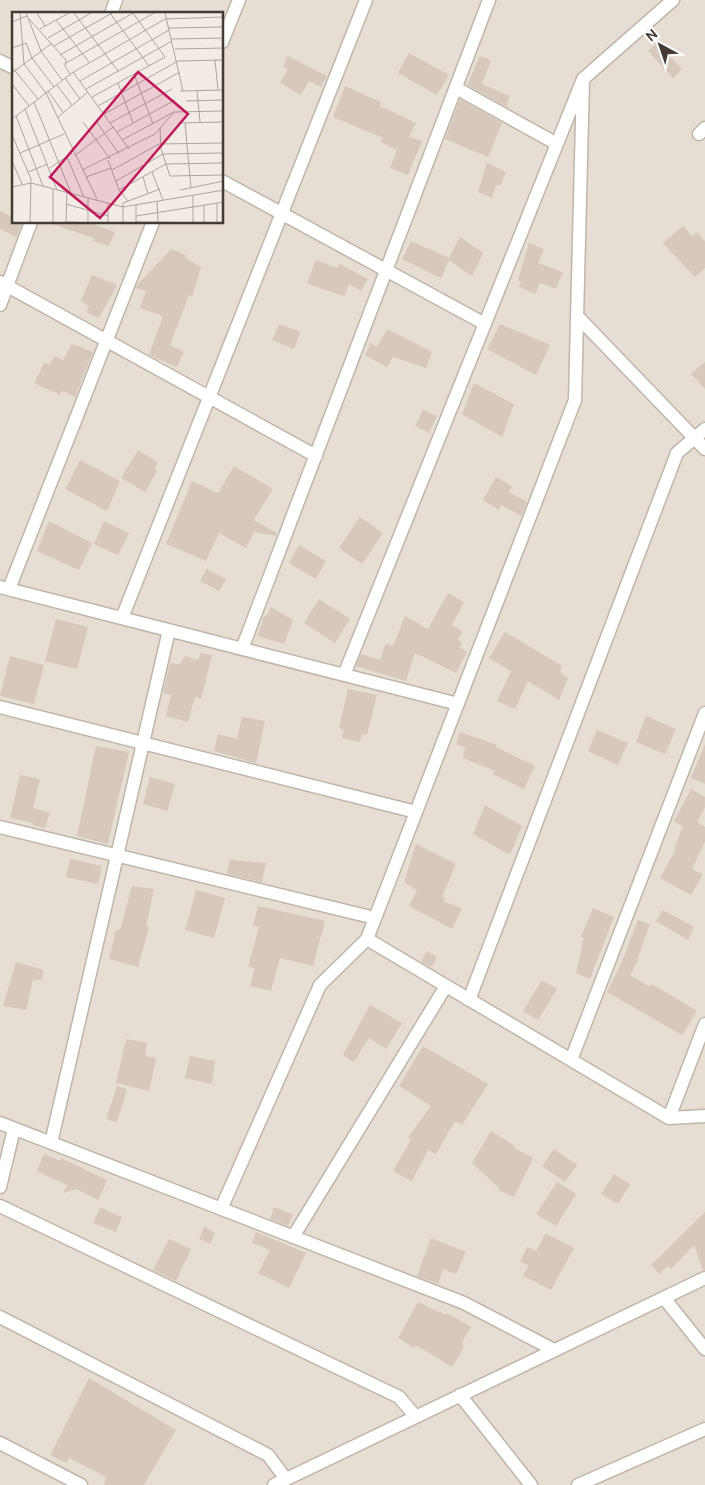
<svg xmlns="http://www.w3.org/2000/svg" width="705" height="1485" viewBox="0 0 705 1485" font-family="Ubuntu,sans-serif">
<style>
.residential{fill:#e6ddd3;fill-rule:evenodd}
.building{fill:#d6c8bd}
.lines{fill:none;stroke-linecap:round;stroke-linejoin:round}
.minor-casing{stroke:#c0b5aa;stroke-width:15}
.minor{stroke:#fff;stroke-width:12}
.inset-road{fill:none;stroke:#aca59f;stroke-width:1}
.view{fill:#c2185b;fill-opacity:0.15;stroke:#c2185b;stroke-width:2.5}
.inset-edge{fill:none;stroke:#443b35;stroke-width:2.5}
</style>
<rect width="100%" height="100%" fill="#f2ece5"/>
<path class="residential" d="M0 0H705V1485H0ZM14 14H222V222H14Z"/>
<path class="building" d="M657 43 682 69 673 78 648 51Z
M409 53 449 75 437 95 398 73Z
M288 56 327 76 321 87 309 81 301 95 280 83 288 69 283 67Z
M480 56 491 60 482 84 510 96 506 106 467 85Z
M345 86 381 102 380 106 416 123 409 137 422 141 408 175 390 168 397 150 381 142 383 138 333 117Z
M460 99 502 123 488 157 445 139Z
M487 163 506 172 501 185H496L492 198 478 192Z
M0 211 14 218V222H22L17 237 0 229Z
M55 222H97L96 225 115 232 109 246 93 241 94 238 55 225Z
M683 226 692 236 697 232 705 241V268L695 277 663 243Z
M460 237 483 253 472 276 449 260 441 278 402 259 411 241 449 258Z
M529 243 544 249 538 263 563 272 556 289 540 283 535 294 519 287 521 283 518 280Z
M171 249 186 255 185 258 201 267 192 297 189 295 170 345 184 352 177 367 149 355 163 316 140 308 146 291 136 288 138 284Z
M316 260 337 268 340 264 368 279 361 291 349 284 344 296 325 290 307 283Z
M92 275 117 285 99 318 86 312 89 306 81 301Z
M279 324 300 332 294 349 272 340Z
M500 324 550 345 536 375 487 349Z
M387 329 432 352 426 368 393 357 387 367 365 355 371 343 377 347Z
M72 344 93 352 75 397 62 391 60 395 34 383 44 363 49 365 55 356 63 360Z
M705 362V389L691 374Z
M474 383 514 404 502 437 462 414Z
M423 410 437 416 429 433 415 426Z
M138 450 157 462 155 469 157 471 145 492 121 478Z
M80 460 120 481 107 511 65 489Z
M234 466 273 489 254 520 277 533 276 536 254 532 246 548 219 533 206 561 166 544 192 481 218 493Z
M496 477 512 486 509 492 527 502 521 516 501 505 499 510 483 500Z
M360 517 383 533 362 564 339 548Z
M49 521 92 543 79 570 37 551Z
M104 521 129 533 118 555 94 544Z
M299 545 326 561 316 579 289 563Z
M207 569 226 579 219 591 200 581Z
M448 593 464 602 452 625 463 632 458 640 462 643 460 647 467 652 456 673 415 653 406 681 356 666 361 654 380 660 386 644 393 646 405 616 428 629Z
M319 599 350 619 335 643 304 623Z
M271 607 293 620 284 644 258 636 264 616 267 615Z
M56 619 88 627 77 669 45 661Z
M505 632 562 666 560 672 568 678 559 700 528 681 515 709 497 701 511 671 489 658Z
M201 653 212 655 201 699 195 697 188 722 166 716 171 695 163 693 170 663 180 664 185 656 198 660Z
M10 656 44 665 34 704 0 696Z
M348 689 377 695 367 735 362 734 360 742 342 738 344 730 339 728Z
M646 716 676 729 665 754 636 742Z
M242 717 265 721 256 763 214 751 218 734 237 739Z
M597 730 628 743 618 765 588 751Z
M460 732 497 745 496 747 535 766 524 789 493 774 495 771 463 758 465 747 456 744Z
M705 744V784L691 778Z
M96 746 129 752 108 844 77 836Z
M20 775 40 779 33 808 50 813 45 828 33 825V823L10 818Z
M150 777 175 784 167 811 143 804Z
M691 789 705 797V807L697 822 705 827V842L692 869 703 874 691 895 660 878 676 849 674 848 683 827 674 821Z
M485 805 522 826 510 855 473 834Z
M416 844 456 864 442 897 445 898 444 901 462 909 452 929 409 906 417 890 404 882Z
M70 859 102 866 98 884 66 877Z
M230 860 266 863 262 882 227 874Z
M132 886 154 889 146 927H149L138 967 109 959 116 930H120Z
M196 890 225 898 214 938 185 930Z
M258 906 325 921 313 966 280 958 271 991 250 986 255 968 248 967 259 927 253 925Z
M593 908 614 917 590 979 576 973 584 938 581 937Z
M663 910 694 927 688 940 656 921Z
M638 920 650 924 637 960 638 961 630 975 650 987 652 984 697 1011 682 1035 607 992 621 964Z
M427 951 437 957 432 967 421 962Z
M16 962 43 970 42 980H33L26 1010 3 1006Z
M542 980 557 989 538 1020 523 1011Z
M370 1005 402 1023 386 1049 369 1038 354 1062 343 1055Z
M126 1039 147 1043 145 1056 156 1058 149 1091 116 1083Z
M423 1046 488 1084 462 1125 455 1121 436 1154 428 1150 412 1181 393 1171 411 1140 408 1137 431 1106 399 1086Z
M190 1056 215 1061 212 1084 185 1078Z
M117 1086 127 1089 117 1122 106 1119Z
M491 1131 515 1146 514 1148 533 1158 514 1197 498 1190 499 1188 472 1163Z
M554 1149 577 1165 565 1182 542 1166Z
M44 1154 60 1161 61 1158 107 1180 98 1200 77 1189 63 1193 67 1185 37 1171Z
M614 1174 630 1184 618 1204 601 1194Z
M557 1182 576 1194 556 1226 536 1214Z
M100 1207 122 1217 116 1232 93 1223Z
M274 1207 293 1214 288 1226 270 1219Z
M705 1212V1270H703L694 1245 671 1269 668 1266 659 1274 651 1265Z
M204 1227 215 1233 210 1244 199 1239Z
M256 1232 306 1253 289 1288 258 1273 270 1250 252 1243Z
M546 1233 574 1248 551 1290 523 1276 529 1265 520 1262 527 1247 536 1251Z
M431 1238 466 1252 456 1274 443 1269 438 1284 417 1276Z
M169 1239 191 1249 176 1281 153 1270Z
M418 1302 446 1315 447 1313 471 1327 462 1342 464 1347 452 1367 416 1345 414 1348 398 1338Z
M89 1378 176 1430 144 1485H104L106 1477 69 1458 67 1463 50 1455Z"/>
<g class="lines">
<defs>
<path id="minor" d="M111 14 116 0
M222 42 239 0
M0 61 14 68
M456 88 557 144
M699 134 705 128
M222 181 485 324
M0 282 316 456
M0 305 31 222
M577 316 705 449
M0 587 458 704
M9 589 153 222
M122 618 366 0
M242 649 489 0
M344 675 583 79 673 0
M0 707 416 812
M0 827 375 918
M367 939 669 1118 705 1116
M469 1000 677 453 705 429
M571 1060 705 713
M669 1118 705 1024
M0 1123 464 1303 554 1350
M51 1143 169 630
M0 1187 14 1129
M0 1206 399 1397 416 1417
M221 1209 320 985 367 939 575 400 583 79
M293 1237 446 986
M664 1298 705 1349
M0 1317 268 1455 286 1479
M460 1395 531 1485
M0 1443 81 1485
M274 1485 705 1278
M578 1485 705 1429"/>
</defs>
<use href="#minor" class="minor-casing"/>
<use href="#minor" class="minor"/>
</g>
<g transform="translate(12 12)">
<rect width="211" height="211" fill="#f2ece5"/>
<path class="inset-road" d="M8 1 12 52 34 81 85 187M14 1 29 39 50 68M25 1 33 14M62 1 106 59M98 1 137 54M153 1 171 79M17 7 54 48 53 54 58 62M44 8 77 50M0 10 15 4M156 16 212 15M28 17 57 1M36 26 79 1M159 27 212 26M42 34 100 1M0 36 14 31 20 46 42 75M163 37 212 36M48 43 121 1M203 48 206 78M54 51 142 1M0 55 26 87M61 60 117 137M0 61 40 31M122 62 141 112M53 66 68 87M68 69 157 18M106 71 121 111M0 72 17 94M45 73 60 93M74 77 160 29M36 79 51 100M168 79 212 78M185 79 188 110M80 85 153 45 121 1M174 89 212 88M22 90 59 181M86 94 166 49 212 48M13 97 45 178M92 102 168 60M4 104 31 174M45 106 76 80M0 107 60 61 153 7 212 5M84 109 107 142M71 110 98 147M98 111 160 77M167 111 212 110M173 111 179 176M148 116 149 137 158 164 212 163M105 120 163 88M0 123 19 167 18 211M110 128 162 100 212 99M8 141 52 122M62 144 101 115M55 145 72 185M96 148 107 178 116 189M0 149 10 172M38 156 60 141M70 158 143 122 162 100M100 158 147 132 212 131M16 160 36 152M140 160 151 188M74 165 99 156M131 165 136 182M104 169 151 142 212 141M0 175 19 171 111 195 212 178M107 178 154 152 212 151M168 178 212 169M145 189 146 210M54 192 96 204M124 193V211M192 193V210M124 204 212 190M54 210 83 211M124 210 212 211M41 211V177M54 211 55 180M76 211V186M96 211V191M111 211V191L148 177M181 211V183M205 211V191"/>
<path class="view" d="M126 60 176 102 88 206 38 165Z"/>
<rect width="211" height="211" class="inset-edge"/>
</g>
<g transform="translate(660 45) rotate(320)" stroke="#ffffff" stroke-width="4" paint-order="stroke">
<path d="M0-4L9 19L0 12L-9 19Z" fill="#443b35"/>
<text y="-8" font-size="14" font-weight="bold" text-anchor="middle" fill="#443b35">N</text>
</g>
</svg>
